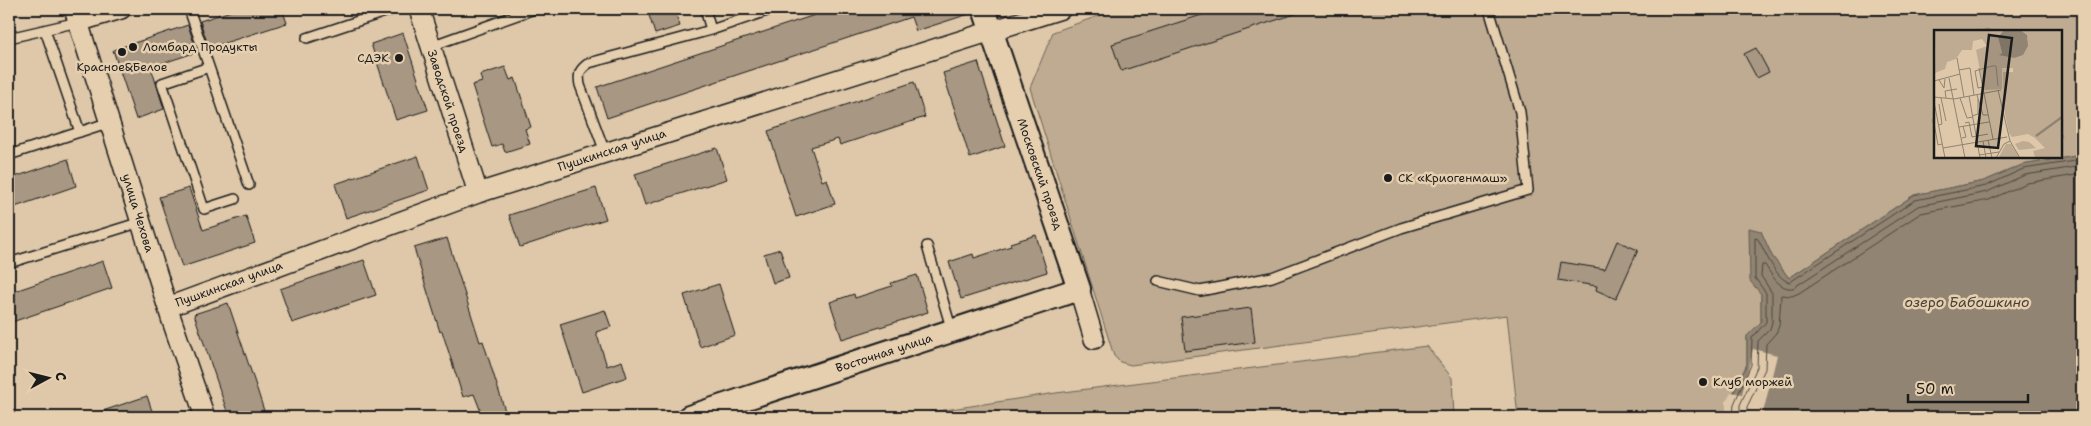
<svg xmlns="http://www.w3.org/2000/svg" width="2091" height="426" viewBox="0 0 2091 426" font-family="'Shantell Sans',sans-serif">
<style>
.green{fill:#beab92;stroke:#6d6457;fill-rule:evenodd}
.water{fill:#918472;stroke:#625a50}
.pier{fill:#dec8a9}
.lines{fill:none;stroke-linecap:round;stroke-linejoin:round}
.shore{stroke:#4b463e;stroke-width:1}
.building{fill:#a89782;stroke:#1c1c1c}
.service-casing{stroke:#1c1c1c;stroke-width:12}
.minor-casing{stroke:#1c1c1c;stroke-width:22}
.tertiary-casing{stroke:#1c1c1c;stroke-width:26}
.service{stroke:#e6cfaf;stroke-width:9}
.minor{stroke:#e6cfaf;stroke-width:19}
.tertiary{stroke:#e6cfaf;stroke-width:22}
.poi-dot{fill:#1c1c1c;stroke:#e6cfaf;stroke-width:2}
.labels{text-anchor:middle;stroke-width:5;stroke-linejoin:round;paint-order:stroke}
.poi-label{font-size:12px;fill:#1c1c1c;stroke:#e6cfaf;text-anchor:start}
.street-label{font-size:12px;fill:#1c1c1c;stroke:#e6cfaf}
.water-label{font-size:14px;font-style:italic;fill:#45403a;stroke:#e6cfaf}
.inset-river{fill:none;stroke:#918472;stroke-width:2.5}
.inset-road{fill:none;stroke:#908371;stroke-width:1}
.view{fill:#1c1c1c;fill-opacity:0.15;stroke:#1c1c1c;stroke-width:2.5}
.inset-edge{fill:none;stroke:#1c1c1c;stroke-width:2.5}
</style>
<rect width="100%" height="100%" fill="#dec8a9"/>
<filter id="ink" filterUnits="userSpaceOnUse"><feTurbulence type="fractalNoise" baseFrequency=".02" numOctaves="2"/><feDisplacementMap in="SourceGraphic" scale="10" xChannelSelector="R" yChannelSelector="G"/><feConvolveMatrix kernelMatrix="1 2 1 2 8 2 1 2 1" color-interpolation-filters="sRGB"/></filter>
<g filter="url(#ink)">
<path class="green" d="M1118 9H2082V155L2022 165 1984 181 1914 195 1789 278 1772 256 1761 232V322L1747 336V364L1729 403 1728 417H1518L1507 315 1131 365 1120 362 1114 356 1030 88 1053 32ZM1935 31H2060V156H1935Z
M1427 346 1452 378 1454 417H899L1056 393Z"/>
<path class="water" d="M2082 155V417H1728L1729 403 1747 364V336L1761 322V294L1750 281 1749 228 1761 231 1772 256 1789 278 1914 195 1984 181 2022 165Z"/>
<path class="pier" d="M1753 349 1777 355 1762 417H1726V402L1731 392 1742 394Z"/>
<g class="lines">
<path class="shore" d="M1733 417 1734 404 1751 365 1752 338 1766 322V293L1755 278V238L1758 239C1764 250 1777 281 1790 282L1915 200 1986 186 2023 169 2082 160
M1740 417V405L1757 367 1758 341 1770 329 1772 322V293L1761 276 1762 265H1765C1772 275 1779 290 1793 288L1918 206 1987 192 2025 175 2082 166
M1747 417V407L1765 369 1766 344 1776 333 1779 326 1781 295 1792 296 1799 293 1921 213 1989 200 2027 183 2082 174"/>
</g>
<path class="building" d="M237 9H282L287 23 209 48 200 21Z
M647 9H674L680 26 655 34Z
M833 9H971L972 13 916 31 911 17 607 118 597 87Z
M1220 9H1304V11L1121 71 1112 44Z
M188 25 197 52 151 67 164 109 136 119 113 50Z
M403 33 428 110 396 120 371 44Z
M1756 48 1769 72 1757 78 1744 54Z
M978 62 1005 146 970 158 943 73Z
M505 67 510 80 515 78 531 127 525 129 530 144 505 152 502 144 492 147 472 85 482 82 480 75Z
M914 82 925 117 840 145 838 139 811 147 822 181 827 179 835 204 796 217 768 131Z
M717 148 727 179 645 205 635 174Z
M418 156 429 190 346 218 335 184Z
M68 159 76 186 9 209V179Z
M189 188 203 230 246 216 255 243 182 267 159 197Z
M596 188 606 219 520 247 509 215Z
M1036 235 1047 272 961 299 949 262 973 254 974 258 1011 246 1010 243Z
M447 238 480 342 483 341 507 417H483L474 394 463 397 442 331 440 332 414 248Z
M1617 241 1638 250 1616 299 1596 290 1597 286 1558 280 1561 262 1605 269Z
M780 249 789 278 773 283 764 254Z
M364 260 376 295 292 323 280 289Z
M103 261 112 288 9 323V293Z
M917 275 928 312 842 339 830 302 854 294 855 298 892 286 891 283Z
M719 284 735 335 700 347 684 295Z
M228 303 257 389 266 417H229L194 314Z
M1251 308 1255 342 1185 351 1181 317Z
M605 310 611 327 596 332 607 366 622 361 627 377 582 392 560 324Z
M147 396 154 417H91V415Z"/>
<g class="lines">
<defs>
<path id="service" d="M189 9 209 67 162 83 204 209 235 199
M705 9 711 30
M45 30 80 132
M9 38 78 22
M307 38 394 9
M431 46 534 9
M209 67 249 185
M605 152 580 85C578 74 579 70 589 63L711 30 773 9
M9 155 110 122
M927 246 952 331
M9 263 141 222
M1158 281 1200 291 1272 277 1401 228 1528 190 1520 112 1489 9"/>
<path id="minor" d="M74 9 171 318 205 417
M419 9 478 193
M78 22 121 9
M1079 289 1094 339
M168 307 478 193 1061 9"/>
<path id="tertiary" d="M689 417 1079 289 984 9"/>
</defs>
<use href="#service" class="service-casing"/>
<use href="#minor" class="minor-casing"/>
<use href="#tertiary" class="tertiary-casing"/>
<use href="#service" class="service"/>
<use href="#minor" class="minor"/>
<use href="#tertiary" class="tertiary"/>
</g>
</g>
<g class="poi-dot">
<circle cx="133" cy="47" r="5"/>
<circle cx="122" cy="52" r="5"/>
<circle cx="399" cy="58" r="5"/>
<circle cx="1388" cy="178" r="5"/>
<circle cx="1703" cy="382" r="5"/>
</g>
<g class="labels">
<g class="poi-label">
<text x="143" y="51">Ломбард Продукты</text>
<text x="389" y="62" text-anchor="end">СДЭК</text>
<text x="122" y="71" text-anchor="middle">Красное&amp;Белое</text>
<text x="1398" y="182">СК «Криогенмаш»</text>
<text x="1713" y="386">Клуб моржей</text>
</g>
<g class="street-label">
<text transform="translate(448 101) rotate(72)" y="4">Заводской проезд</text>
<text transform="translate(612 150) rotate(-18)" y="4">Пушкинская улица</text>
<text transform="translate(1040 174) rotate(71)" y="4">Московский проезд</text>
<text transform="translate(138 213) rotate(73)" y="4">улица Чехова</text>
<text transform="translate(229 284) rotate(-20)" y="4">Пушкинская улица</text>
<text transform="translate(884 353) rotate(-18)" y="4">Восточная улица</text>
</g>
<g class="water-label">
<text x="1967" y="307">озеро Бабошкино</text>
</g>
</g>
<g transform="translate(1934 30)">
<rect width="128" height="128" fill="#dec8a9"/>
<path d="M2 0H70L64 7 68 23 66 24 80 28 94 9 86 0H127V127H101L99 121 111 118 101 108 94 104 78 107 75 103 70 79 69 42H79V38H68V59L50 60 42 20 53 16 48 9 39 11 38 20H28L22 29 13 32 11 39 1 43ZM89 111 95 112 102 118 85 120 81 114ZM72 114H77L85 127H65Z" fill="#beab92"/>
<path d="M70 0H86L93 5 94 16 89 25 80 28 65 25 68 23 64 7Z" fill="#918472"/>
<path class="inset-river" d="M102 106 128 87"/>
<path class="inset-road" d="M23 28 30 67M45 38 59 109M25 40 36 38 40 65M0 48 1 0M15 48 31 128M5 50 10 58 11 49M0 51 26 44M49 57 44 58 41 41 58 36H62L64 56M43 65 49 85H54M35 66 46 128M0 67 20 69 67 60M7 68 12 91M12 68 11 61 23 59M26 68 33 88 39 87M0 72 11 128M5 74 8 94 5 95M38 86 44 84V69M0 93 4 115 8 114M31 93 35 92 38 107 54 104M25 97 55 92M28 108 32 107 29 96M54 110 58 128M49 111 52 128M76 111 86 128M9 118 73 107M45 125 65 122M62 128 70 114 76 111 64 60"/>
<path class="view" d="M55 5 78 8 64 118 42 116Z"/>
<rect width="128" height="128" class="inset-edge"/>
</g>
<rect width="2091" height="426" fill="none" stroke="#e6cfaf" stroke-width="30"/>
<rect x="15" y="15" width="2061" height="396" fill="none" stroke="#1c1c1c" stroke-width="2" filter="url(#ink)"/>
<g transform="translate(48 378) rotate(83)" stroke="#e6cfaf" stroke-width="4" paint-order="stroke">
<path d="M0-4L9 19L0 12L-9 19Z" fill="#1c1c1c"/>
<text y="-8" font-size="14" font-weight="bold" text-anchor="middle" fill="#1c1c1c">С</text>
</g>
<path d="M1908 394v8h120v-8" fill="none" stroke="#1c1c1c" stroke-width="2.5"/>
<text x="1916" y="394" font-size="15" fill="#1c1c1c" stroke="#e6cfaf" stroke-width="4" paint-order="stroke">50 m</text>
</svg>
